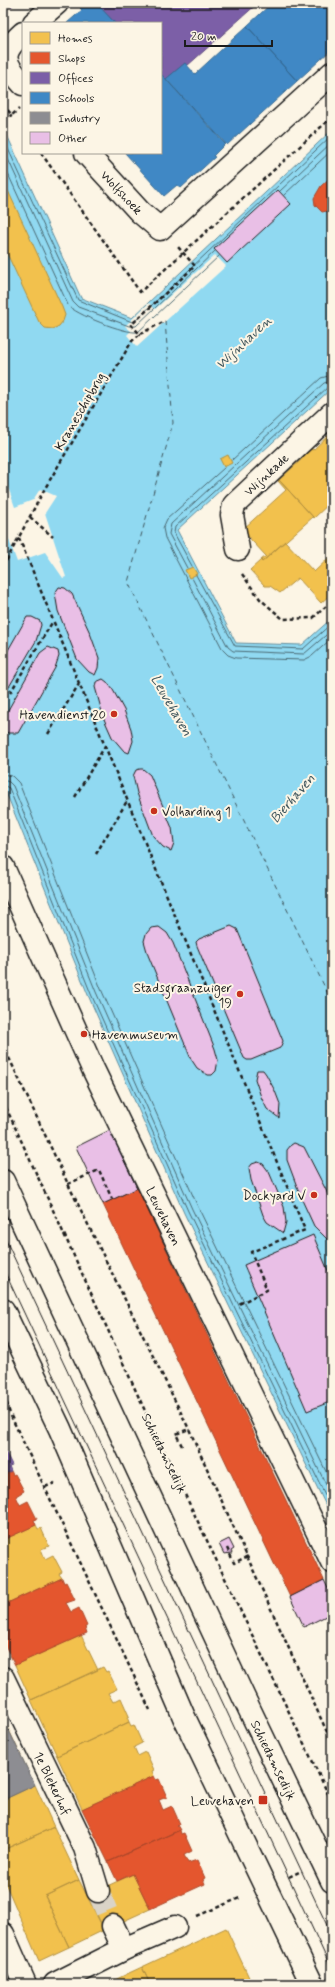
<svg xmlns="http://www.w3.org/2000/svg" width="335" height="1987" viewBox="0 0 335 1987" font-family="Mynerve,sans-serif">
<style>
.water{fill:#90d9f1;stroke:#628d9c}
.pier{fill:#fcf5e5}
.homes{fill:#f2c14e;stroke:#b2903f}
.shops{fill:#e4572e;stroke:#a84529}
.offices{fill:#7b5ea7;stroke:#5e4a7d}
.schools{fill:#3f88c5;stroke:#346892}
.industry{fill:#8d8d92;stroke:#6b6b6f}
.lines{fill:none;stroke-linecap:round;stroke-linejoin:round}
.shore{stroke:#4a6871;stroke-width:1}
.ferry{stroke:#3f555c;stroke-width:1;stroke-dasharray:5 4;stroke-linecap:butt}
.building{fill:#e9bfe6;stroke:#1c1c1c}
.minor-tunnel{stroke:#dad4c7;stroke-width:22;stroke-dasharray:22 11;stroke-linecap:butt}
.minor-casing{stroke:#1c1c1c;stroke-width:25}
.major-casing{stroke:#1c1c1c;stroke-width:25}
.path{stroke:#1c1c1c;stroke-width:2.5;stroke-dasharray:4 3;stroke-linecap:butt}
.minor{stroke:#fcf5e5;stroke-width:22}
.major{stroke:#fcf5e5;stroke-width:22}
.tram{stroke:#1c1c1c;stroke-width:1}
.poi-dot{fill:#c8321e;stroke:#fcf5e5;stroke-width:1.5}
.labels{text-anchor:middle;stroke-width:4;stroke-linejoin:round;paint-order:stroke}
.street-label{font-size:13px;fill:#1c1c1c;stroke:#fcf5e5}
.poi-label{font-size:13px;fill:#1c1c1c;stroke:#fcf5e5;text-anchor:end}
.water-label{font-size:14px;font-style:italic;fill:#3f555c;stroke:#fcf5e5}
</style>
<rect width="100%" height="100%" fill="#fcf5e5"/>
<filter id="ink" filterUnits="userSpaceOnUse"><feTurbulence type="fractalNoise" baseFrequency=".025" numOctaves="2"/><feDisplacementMap in="SourceGraphic" scale="8" xChannelSelector="R" yChannelSelector="G"/><feConvolveMatrix kernelMatrix="1 2 1 2 8 2 1 2 1" color-interpolation-filters="sRGB"/></filter>
<g filter="url(#ink)">
<path class="water" d="M332 130V388L177 530 236 643 302 645 332 618V1518L184 1213 88 995 3 785V134L6 133 81 298 132 318Z"/>
<path class="pier" d="M215 255 226 266 137 347 127 335 131 331 125 326 149 303 155 309Z
M3 473 15 507 33 500 40 489 56 496 45 513 66 577 63 578 45 552 17 562 3 524Z"/>
<path class="homes" d="M3 180 62 307 65 315 63 321 59 326 53 329 45 328 39 322 3 245Z
M332 432V501L314 518 279 480 303 458 301 453 309 448 313 450Z
M228 455 232 463 224 467 220 459Z
M279 480 313 517 262 562 261 560 266 556 242 530 286 490 278 481Z
M285 541 314 572 332 555V593L321 603 298 578 280 593 270 586H265L250 570 261 560 262 562Z
M193 567 197 574 189 578 185 570Z
M36 1525 38 1529 41 1528 49 1546 41 1549 45 1559 53 1555 62 1572 59 1574 62 1578 3 1605V1540Z
M81 1635 98 1670 31 1700 15 1665Z
M103 1667 106 1672 108 1671 117 1689 108 1693 113 1702 121 1698 129 1716 127 1717 129 1722 57 1756 31 1700Z
M3 1717 34 1784 3 1799Z
M129 1722 131 1726 134 1725 142 1743 134 1747 138 1756 146 1752 154 1770 152 1771 154 1776 82 1809 57 1756Z
M35 1785 54 1827 3 1850V1800Z
M54 1827 79 1880 45 1896 69 1947 39 1961 3 1878V1850Z
M133 1874 150 1909 104 1930 88 1895Z
M79 1880 104 1930 69 1947 45 1896Z
M226 1928 252 1984H150L142 1967Z
M142 1967 150 1984H107L129 1973Z"/>
<path class="shops" d="M332 176V210L322 212 315 205 314 198 321 186Z
M137 1188 324 1580 290 1597 103 1204Z
M11 1471 13 1475 15 1474 24 1491 16 1496 20 1505 28 1501 37 1519 34 1520 36 1525 3 1540V1475Z
M62 1578 64 1583 66 1582 75 1600 66 1603 71 1612 79 1608 87 1626 85 1627 87 1633 15 1665 3 1641V1605Z
M154 1776 156 1780 159 1779 167 1797 159 1800 163 1810 172 1806 180 1824 177 1825 180 1830 108 1862 82 1809Z
M180 1830 181 1834 184 1833 192 1851 184 1855 188 1863 197 1860 205 1878 203 1879 205 1884 150 1909 133 1874 117 1881 108 1862Z"/>
<path class="offices" d="M3 3H15L11 7 8 4 3 8Z
M96 3H258L187 66 185 63 166 79 161 74V23H115Z
M3 1447 12 1465 9 1466 11 1471 3 1475Z"/>
<path class="schools" d="M85 3H96L115 23H67L82 10 80 8Z
M272 3H332V49L297 81 247 26Z
M247 26 297 81 227 145 166 79 185 63 195 74Z
M161 74 225 144 213 156 215 157 181 188 177 185 164 196 125 153H161Z"/>
<path class="industry" d="M3 1718 35 1785 3 1800Z"/>
<g class="lines">
<path class="shore" d="M3 138 78 300 132 322 136 320 332 135
M3 148 73 302 78 307 129 326H136L215 251
M3 163 68 305C74 314 126 334 138 332L219 256
M280 191 332 142
M284 195 332 150
M232 460 321 378 332 375
M224 468 167 519 163 528 165 538 223 650 228 655 236 658 304 660 312 656 332 638
M192 566 174 533 175 527 328 387 332 386
M187 568 169 534 171 524 324 383 332 381
M196 575 235 646 303 649 332 623
M192 578 228 647 233 651 304 654 332 630
M3 774 12 776 19 783 101 989 198 1207 332 1484
M3 780 9 782 13 786 96 992 192 1209 332 1497
M3 785 9 788 91 994 188 1211 332 1509"/>
<path class="ferry" d="M165 321 173 423 128 582 332 1002"/>
</g>
<path class="building" d="M278 190 291 204 227 263 214 249Z
M59 587 65 588 72 594 90 633 99 658 98 668 95 675 89 672 77 659 58 611 55 593Z
M27 617H32L40 621 41 625 36 641 3 697V659Z
M48 647 58 651 59 656 55 668 18 733H8L3 729V719L40 653Z
M103 679 107 682 113 690 124 710 131 729 133 741 129 753 124 751 112 737 104 719 95 687 96 682Z
M140 769H143L150 775 172 828 174 843 171 851 163 847 153 836 137 793 133 776 136 770Z
M231 926 237 929 283 1041 280 1048 251 1060H247L244 1058 197 946 196 942 199 939Z
M159 927 167 933 173 943 215 1049 218 1060 216 1071 212 1075H208L197 1068 191 1059 148 955 144 941 146 934 151 928Z
M257 1070H263L266 1074 275 1091 280 1104 279 1118 267 1109 261 1097 255 1079Z
M110 1130 137 1188 103 1204 76 1147Z
M294 1143 304 1147 326 1190 332 1207V1241L327 1239 314 1226 302 1200 287 1160V1150L291 1145Z
M258 1162 263 1164 269 1172 284 1207 286 1222 283 1233 267 1222 263 1215 251 1180 249 1168 252 1164Z
M313 1235 332 1280V1401L307 1411 244 1265Z
M229 1539 234 1549 231 1551 232 1553 224 1554 219 1544Z
M324 1580 332 1597V1613L304 1627 290 1597Z"/>
<g class="lines">
<path class="minor-tunnel" d="M98 1891 113 1926"/>
<defs>
<path id="minor" d="M34 23 57 3
M23 33C0 54 2 61 23 84
M86 153 140 212 160 229 332 73
M238 549 232 515 234 505 332 413
M3 867 93 1069 332 1562
M3 1678 85 1848 98 1891
M113 1926 124 1949
M3 1934 25 1984
M55 1984 124 1949 175 1927"/>
<path id="major" d="M3 1181 244 1698 332 1881
M3 1310 60 1429 184 1717 312 1984"/>
</defs>
<use href="#minor" class="minor-casing"/>
<use href="#major" class="major-casing"/>
<path class="path" d="M3 105 12 115 19 109
M3 119 12 115
M41 153 140 292 332 117
M140 334 165 321
M30 517 53 537
M19 538 305 1230 251 1252 267 1290 237 1305
M3 567 44 490 132 341 140 334 131 325 195 266 178 247
M242 574 260 599 283 619 313 618 332 601
M10 693 53 621
M48 734 79 684
M75 797 105 746
M96 854 127 801
M3 1045 68 1184 189 1429 332 1743
M3 1101 146 1413 332 1802
M68 1184 99 1170 112 1199
M3 1389 10 1414 150 1710
M182 1446 176 1434 189 1429
M45 1487 55 1483
M227 1548 234 1563 248 1556
M289 1877 299 1872
M197 1916 242 1897"/>
<use href="#minor" class="minor"/>
<use href="#major" class="major"/>
<path class="tram" d="M3 1234 332 1936
M3 1268 332 1970"/>
</g>
</g>
<g class="poi-dot">
<circle cx="114" cy="714" r="4"/>
<circle cx="154" cy="811" r="4"/>
<circle cx="240" cy="994" r="4"/>
<circle cx="84" cy="1034" r="4"/>
<circle cx="314" cy="1195" r="4"/>
<rect x="258" y="1795" width="10" height="10" rx="2"/>
</g>
<g class="labels">
<g class="street-label">
<text transform="translate(122 192) rotate(47)" y="5">Wolfshoek</text>
<text transform="translate(79 411) rotate(-60)" y="5">Kraneschipbrug</text>
<text transform="translate(266 474) rotate(-43)" y="5">Wijnkade</text>
<text transform="translate(164 1216) rotate(64)" y="5">Leuvehaven</text>
<text transform="translate(165 1453) rotate(64)" y="5">Schiedamsedijk</text>
<text transform="translate(274 1760) rotate(64)" y="5">Schiedamsedijk</text>
<text transform="translate(53 1783) rotate(64)" y="5">1e Blekerhof</text>
</g>
<g class="poi-label">
<text x="106" y="719">Havendienst 20</text>
<text x="162" y="816" text-anchor="start">Volharding 1</text>
<text x="232" y="992">Stadsgraanzuiger<tspan x="232" dy="15">19</tspan></text>
<text x="92" y="1039" text-anchor="start">Havenmuseum</text>
<text x="306" y="1200">Dockyard V</text>
<text x="254" y="1805">Leuvehaven</text>
</g>
<g class="water-label">
<text transform="translate(243 342) rotate(-43)" y="5">Wijnhaven</text>
<text transform="translate(172 705) rotate(60)" y="5">Leuvehaven</text>
<text transform="translate(292 798) rotate(-49)" y="5">Bierhaven</text>
</g>
</g>
<rect width="335" height="1987" fill="none" stroke="#fcf5e5" stroke-width="16"/>
<rect x="8" y="8" width="319" height="1971" fill="none" stroke="#1c1c1c" stroke-width="1.5" filter="url(#ink)"/>
<rect x="22" y="22" width="140" height="132" fill="#fcf5e5" stroke="#a29e95"/>
<rect x="30" y="32" width="20" height="12" fill="#f2c14e" stroke="#a29e95"/>
<text x="58" y="42" font-size="12" fill="#1c1c1c">Homes</text>
<rect x="30" y="52" width="20" height="12" fill="#e4572e" stroke="#a29e95"/>
<text x="58" y="62" font-size="12" fill="#1c1c1c">Shops</text>
<rect x="30" y="72" width="20" height="12" fill="#7b5ea7" stroke="#a29e95"/>
<text x="58" y="82" font-size="12" fill="#1c1c1c">Offices</text>
<rect x="30" y="92" width="20" height="12" fill="#3f88c5" stroke="#a29e95"/>
<text x="58" y="102" font-size="12" fill="#1c1c1c">Schools</text>
<rect x="30" y="112" width="20" height="12" fill="#8d8d92" stroke="#a29e95"/>
<text x="58" y="122" font-size="12" fill="#1c1c1c">Industry</text>
<rect x="30" y="132" width="20" height="12" fill="#e9bfe6" stroke="#a29e95"/>
<text x="58" y="142" font-size="12" fill="#1c1c1c">Other</text>
<path d="M185 40v6h87v-6" fill="none" stroke="#1c1c1c" stroke-width="2"/>
<text x="191" y="40" font-size="12" fill="#1c1c1c" stroke="#fcf5e5" stroke-width="3" paint-order="stroke">20 m</text>
</svg>
